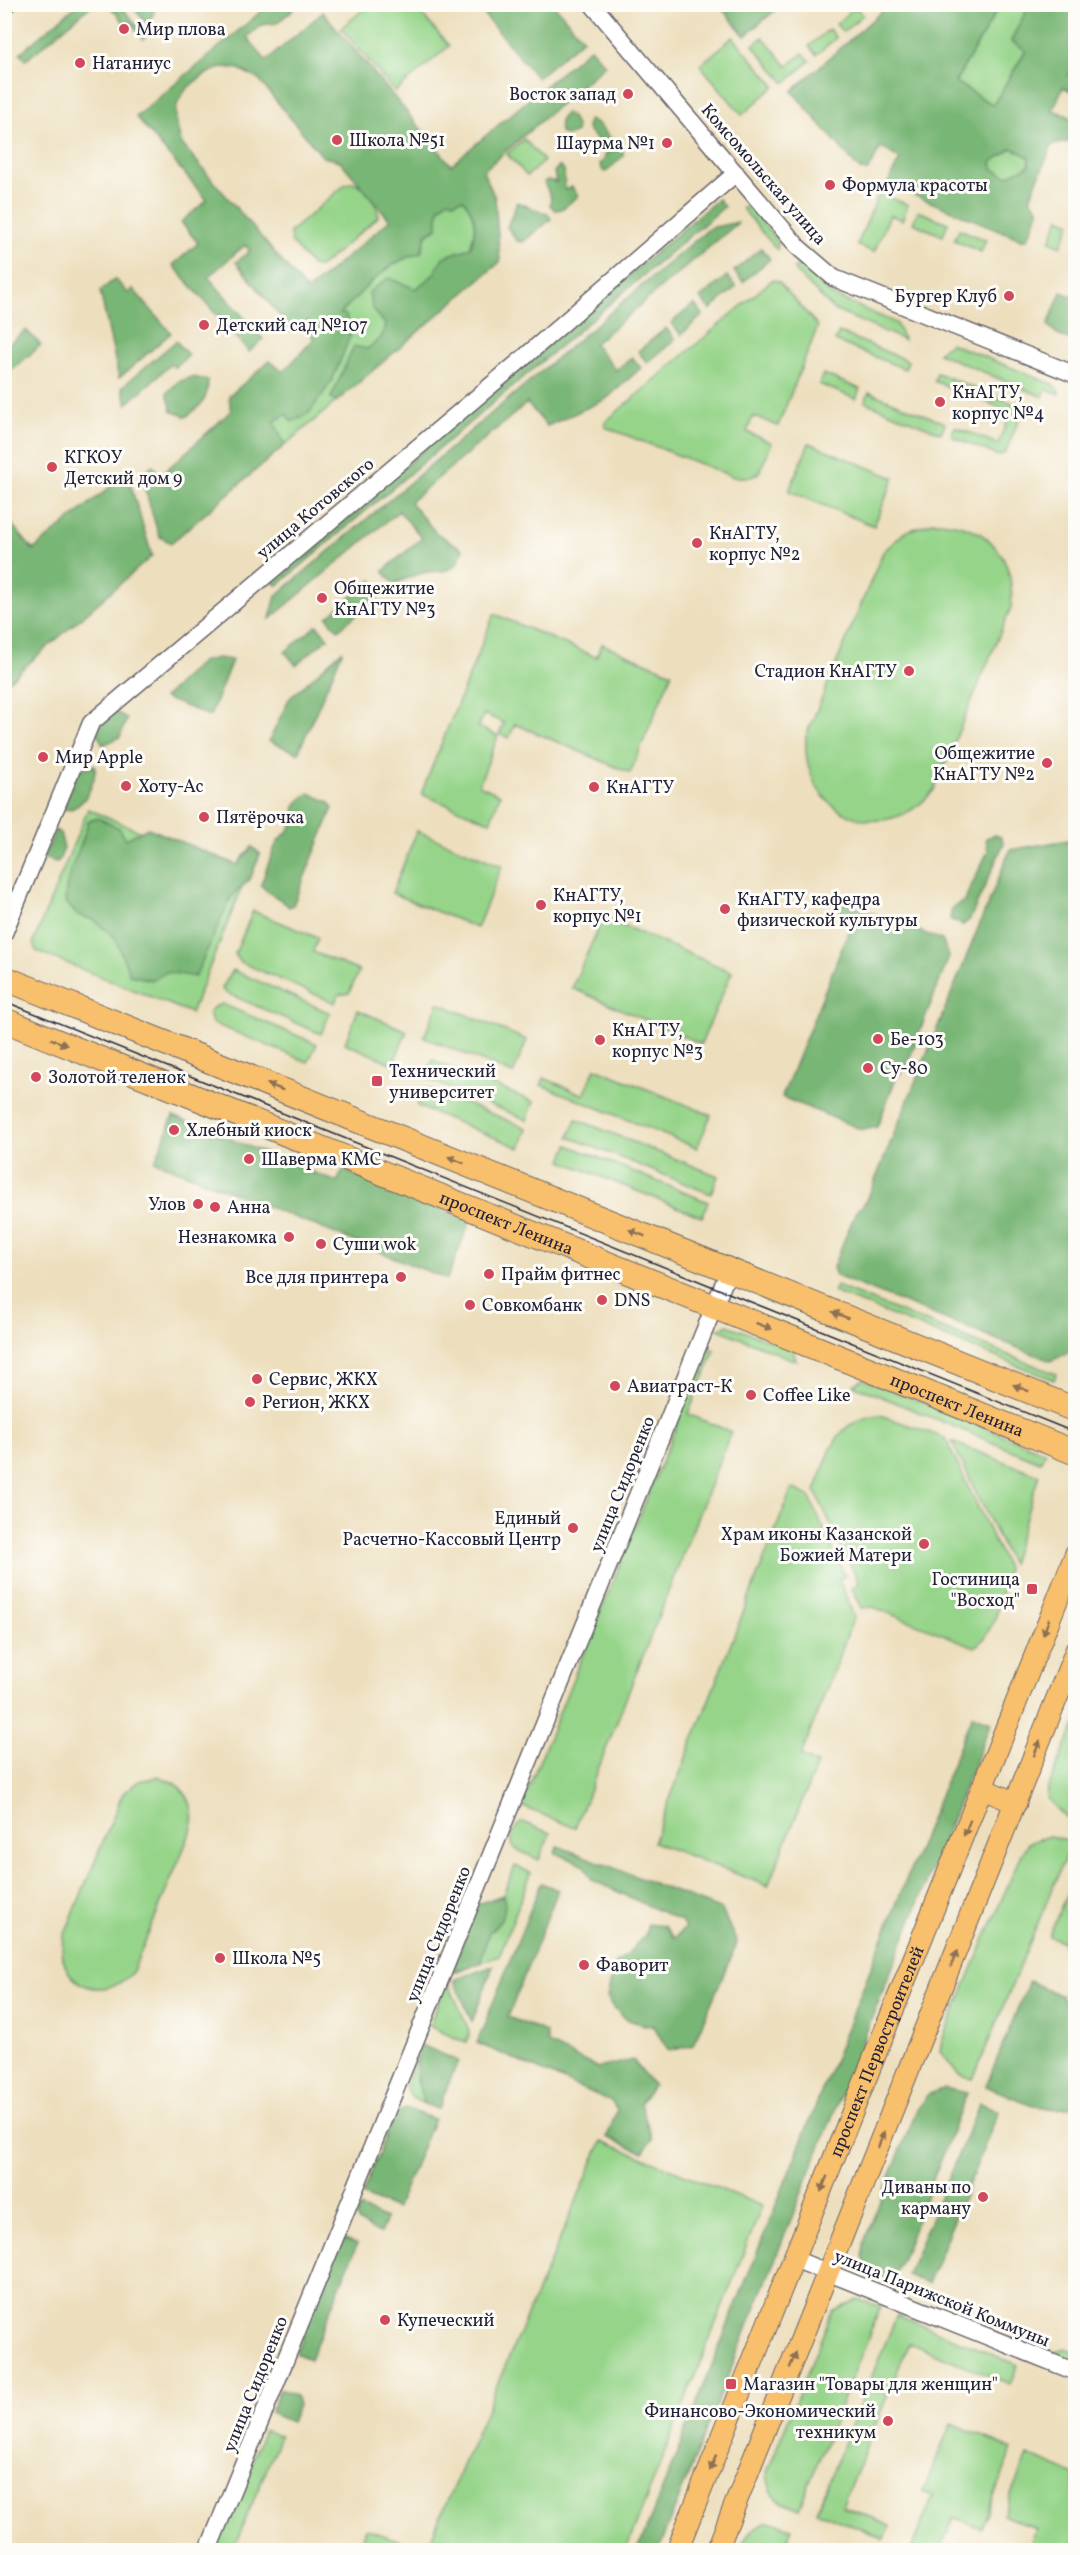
<svg xmlns="http://www.w3.org/2000/svg" width="1080" height="2555" viewBox="0 0 1080 2555" font-family="Vollkorn,serif">
<style>
.green{fill:#95d489;stroke:#5c7b62;stroke-width:1.5}
.forest{fill:#78b675;stroke:#4d6c58;stroke-width:1.5;fill-rule:evenodd}
.lines{fill:none;stroke-linecap:round;stroke-linejoin:round}
.minor-casing{stroke:#696469;stroke-width:19}
.major-casing{stroke:#696469;stroke-width:23}
.highway-casing{stroke:#696469;stroke-width:26}
.minor{stroke:#fff;stroke-width:16}
.major{stroke:#f8bf6c;stroke-width:21}
.highway{stroke:#f8bf6c;stroke-width:24}
.tram{stroke:#22223b;stroke-width:1.5}
.oneway{fill:#8d7054}
.poi-dot{fill:#d1495b;stroke:#fdfcf7;stroke-width:2}
.labels{text-anchor:middle;stroke-width:6;stroke-linejoin:round;paint-order:stroke}
.poi-label{font-size:18px;fill:#22223b;stroke:#fdfcf7;text-anchor:start}
.street-label{font-size:18px;fill:#22223b;stroke:#fdfcf7}
</style>
<rect width="100%" height="100%" fill="#fdfcf7"/>
<filter id="ink" filterUnits="userSpaceOnUse"><feTurbulence type="fractalNoise" baseFrequency=".0167" numOctaves="2"/><feDisplacementMap in="SourceGraphic" scale="12" xChannelSelector="R" yChannelSelector="G"/><feConvolveMatrix kernelMatrix="1 2 1 2 8 2 1 2 1" color-interpolation-filters="sRGB"/></filter>
<filter id="wash" filterUnits="userSpaceOnUse"><feTurbulence type="fractalNoise" baseFrequency=".008" numOctaves="4" result="noise"/><feDisplacementMap in="SourceGraphic" scale="24" xChannelSelector="R" yChannelSelector="G"/><feGaussianBlur stdDeviation="1.35" result="paint"/><feColorMatrix in="noise" values="0 0 0 0 0 0 0 0 0 0 0 0 0 0 0 0 0 1.4 0 .05"/><feComposite in="paint" operator="in"/></filter>
<g filter="url(#wash)">
<rect width="100%" height="100%" fill="#eddfbe"/>
<path class="green" d="M369 5H414L449 46 395 92 341 28Z
M1000 5H1029L1011 41 1026 50 993 105 955 82Z
M855 7 863 15 843 32 836 24Z
M829 29 836 38 816 55 809 46Z
M733 37 775 86 742 115 700 65Z
M763 37 787 66 803 53 810 61 785 83 753 45Z
M524 139 544 161 527 176 507 154Z
M1012 148 1029 157V166L1007 176 993 169 992 162Z
M353 182C364 186 380 205 378 217L320 267 312 266 291 242 290 232 346 184Z
M879 193 908 205 902 220 890 215 874 252 857 245Z
M463 199C476 215 477 228 470 248L444 257 434 275 415 289 388 278 372 308 386 325 381 338 367 349 331 397 337 401 285 445 274 422 286 414 309 412C327 388 340 365 350 336L339 315C361 292 389 259 421 253L426 235 437 228 439 208 448 200Z
M747 204 778 242 777 250 742 208Z
M918 211 948 223 943 236 913 223Z
M1059 218 1071 223 1061 246 1050 241Z
M959 229 986 240 981 252 954 240Z
M799 264 832 295 896 323 904 340 834 310 795 271 794 268Z
M772 280 778 281 818 326 778 426 753 416 747 432 772 443 759 473 751 477H734L605 427V422Z
M839 332 908 361 905 369 835 341Z
M950 343 1052 384 1059 391V394L1046 389 1043 397 938 353Z
M937 373 1024 408 1005 453 998 456 951 436 955 427 998 444 1011 412 934 381Z
M823 374 860 389 856 399 819 384Z
M869 392 945 423 941 433 865 402Z
M809 443 894 478 874 526 789 491Z
M933 522C985 522 1016 554 1011 607L934 790C883 851 800 814 806 736L883 552 905 532Z
M494 614 596 657 602 644 672 673 630 773 515 724 509 738 499 734 504 723 484 714 478 727 498 736 479 785 500 795 490 822 421 794Z
M88 809 141 832 148 828 237 865 252 847 260 854 250 879 243 885 191 1013 36 951 33 943Z
M417 831 502 866 477 928 392 893Z
M253 911 318 938 313 952 359 971 349 993 338 995 335 1003 240 962 235 954Z
M603 917 732 972 701 1044 572 988Z
M233 970 330 1013 321 1034 224 992 222 988Z
M438 1003 527 1040 513 1074 424 1037Z
M222 1004 317 1044 308 1062 212 1023 209 1012 214 1007Z
M358 1010 407 1031 393 1064 345 1043Z
M432 1060 534 1102 527 1120 425 1078Z
M595 1068 711 1115 697 1148 541 1085 544 1078 584 1095Z
M425 1087 527 1128 520 1148 417 1106Z
M576 1119 718 1176 711 1194 569 1137Z
M568 1145 708 1202 702 1217 562 1161Z
M836 1286 1056 1374 1054 1380 833 1292Z
M727 1325 793 1349 796 1361 718 1329Z
M708 1348 715 1350 688 1414 731 1432 575 1828 521 1806Z
M863 1379 1045 1452 1040 1462 853 1385Z
M880 1415 945 1438 1007 1568 996 1616 985 1638 975 1647 873 1607 862 1608 852 1588 859 1583 815 1491C831 1452 833 1420 880 1415Z
M952 1442 1039 1475 1011 1564Z
M792 1488 809 1496 845 1576 839 1579 854 1617 801 1756 817 1764 768 1886 653 1842Z
M1075 1724V1820L1065 1817 1047 1798 1048 1788Z
M159 1777C185 1784 197 1804 191 1831L132 1973C100 2006 52 1981 64 1936L123 1793 139 1781Z
M522 1822 550 1833 539 1860 513 1848C510 1837 512 1829 522 1822Z
M1049 1836 1072 1841 973 2079 958 2074 940 2051 942 2040 1021 1854 1028 1843Z
M515 1866 531 1873 499 1956 455 1972 477 1904 503 1895Z
M1075 1873V1947L1049 1936Z
M446 1983 449 1984 470 2033 466 2043 429 2026Z
M417 2056V2081L424 2104 412 2098 405 2087Z
M602 2141 762 2206 626 2550H357L366 2529 426 2550Z
M857 2300 881 2306 799 2509C777 2502 769 2496 767 2472L832 2312Z
M897 2315 1018 2365 1010 2384 909 2343 842 2506 890 2526 885 2539 816 2511Z
M1065 2348 1075 2352V2363L1053 2353Z
M951 2423 1013 2449 981 2528 954 2517 941 2549 944 2550H911L933 2496 923 2492Z
M264 2430 280 2436 233 2550H215Z
M1027 2455 1075 2475V2550H1028L1036 2529 1003 2515Z
M769 2521 792 2528 783 2550H740C746 2535 753 2527 769 2521Z"/>
<path class="forest" d="M270 4 298 5 277 23 261 25 247 37 266 61 323 12 451 165 590 48 605 65 483 171 495 198 500 262 337 401 331 398 354 346 367 349 381 338 386 325 372 308 369 292 388 278 416 289 433 275 443 257 470 248C478 228 476 215 463 199L453 202 448 200 439 208 437 228 426 235 421 253C389 259 361 292 340 314L346 315 350 336 332 381 309 413 292 422 286 414 274 422 285 445 171 543 159 536 141 476 152 465 161 475 231 411 229 396 270 361 283 372 313 340 308 320 293 332 236 262 250 251 245 245 208 277 263 339 249 352 173 265 198 243 181 222 207 200 136 117ZM225 67 239 69 258 79 323 157 340 161 390 220 307 291 181 143C179 132 174 121 176 109 179 89 206 71 225 67Z
M890 4 1000 5 955 82 993 105 1026 51 1011 41 1029 5H1075V27L1068 47 1075 60 1068 76 1075 79V93L1063 87 1053 110 1075 119 1068 142 1052 145 1030 198 1039 210 1028 238 1023 240 887 184 900 159 881 147 868 171 860 170 792 91ZM1012 148 1029 157V166L1007 176 993 169 992 162Z
M77 5H92L26 60 20 53Z
M109 5H120L146 36 143 39 130 21 126 25Z
M131 5H152L155 8 149 26Z
M476 5H554L583 39 537 78Z
M719 5H781L745 36Z
M566 113 572 117 577 128 576 132 567 136 560 133C559 124 559 118 566 113Z
M588 120 597 123 623 152V156L606 172 603 171 600 164 604 160 607 151 587 129Z
M559 166 564 170 565 190 572 187 578 196 562 209 555 210 550 205 551 198 544 182 547 180 556 182 554 172Z
M718 199 724 207 277 586 271 580Z
M517 202 548 214 551 219 523 242 517 241 507 227Z
M739 222 594 344 616 370 632 357 641 368 606 399 547 426 527 403 410 502 436 533 463 549C455 577 444 569 422 573 412 576 403 580 394 584L383 571 422 538 399 511 270 619 276 596 710 228Z
M761 248 770 259 743 282 734 271Z
M727 276 736 287 710 310 700 298Z
M115 279 128 293 133 289 171 333 119 378 100 291Z
M1061 292 1075 298V342L1058 335 1048 325Z
M694 304 703 315 681 335 671 323Z
M666 328 675 340 647 363 638 351Z
M26 330 41 345 5 376V347Z
M176 341 188 355 175 368 171 364 127 404 122 387Z
M192 377 208 380C208 400 202 405 186 417L172 411 167 393 178 382Z
M127 473 152 556 5 684V660L8 657V646L4 645 5 516 33 550Z
M372 580 383 593 338 630 327 617Z
M317 625 328 638 296 665 285 652Z
M343 650 298 753 269 741 289 699Z
M218 658 232 660 210 716 164 698 201 662Z
M112 710 127 718 120 737 103 745 95 729Z
M95 765C97 781 83 813 62 809L78 770Z
M309 793 329 802 333 808 293 905 289 907C280 897 269 895 261 885 266 871 270 856 277 843 280 836 289 834 292 825 297 806 289 807 309 793Z
M98 818 119 828 126 839 148 828 237 865 252 847 260 854 250 879 231 897 195 977 167 972 152 980 130 975 115 938 94 920 77 915 65 901C66 867 82 851 88 821Z
M55 830 60 833 64 848 59 861 56 862 43 858Z
M995 835 1001 837 1004 843 970 919 963 925 950 919 952 909 964 901 988 851 986 838Z
M1075 839 1076 1349 1051 1361 836 1276 833 1267 855 1214 867 1200 1010 850Z
M844 902 942 940 949 957 906 1067 896 1078 877 1127 863 1130 782 1097 852 923 838 916Z
M173 1116 337 1182 343 1170 470 1221 447 1279 155 1161Z
M972 1715 991 1722 658 2550H638Z
M558 1846 722 1910 737 1943 693 2045 669 2051 653 2026C627 2022 621 2019 607 1997L615 1964C628 1957 633 1945 645 1936L648 1924 664 1926 674 1938 685 1928 681 1921 592 1880 583 1864 555 1853Z
M541 1883 558 1890 508 2017 546 2032 548 2044 598 2068 633 2060 653 2086 640 2103 652 2139 643 2152 607 2137 617 2110 611 2101 477 2043Z
M503 1896C509 1908 500 1925 489 1932L480 1963 452 1971 477 1904Z
M493 1966 472 2022 454 1980Z
M1029 1981 1062 1996 1075 2023V2106C1044 2115 1015 2098 986 2086Z
M421 2045 458 2061 438 2109 424 2104C418 2084 413 2065 421 2045Z
M944 2088 967 2093 892 2283C871 2276 861 2267 863 2244L917 2109 927 2095Z
M980 2103 999 2111 928 2283 907 2275Z
M406 2109 434 2119 396 2209 362 2195 394 2114Z
M360 2208 386 2219 380 2233 359 2223 356 2217Z
M343 2238 357 2244 310 2359 295 2353Z
M280 2389 295 2395 298 2405 291 2422 270 2413Z"/>
</g>
<g filter="url(#ink)">
<g class="lines">
<defs>
<path id="minor" d="M592 4 799 248 834 278 1076 375
M4 7 7 4
M4 933 91 723 521 360 736 173
M794 2259 1076 2372
M208 2550 729 1270"/>
<g id="major">
<path d="M983 1789 1016 1803"/>
<path id="s1" d="M677 2550 1076 1553"/>
<path d="M717 2550 1076 1650"/>
</g>
<g id="highway">
<path d="M4 978 1076 1410"/>
<path id="s2" d="M4 1020 1076 1453"/>
</g>
</defs>
<use href="#minor" class="minor-casing"/>
<use href="#major" class="major-casing"/>
<use href="#highway" class="highway-casing"/>
<use href="#minor" class="minor"/>
<use href="#major" class="major"/>
<use href="#highway" class="highway"/>
<path class="tram" d="M4 1001 1076 1433"/>
</g>
<defs><path id="oneway-solid" d="M-6-.8H1V-3.2L6.5 0L1 3.2V.8H-6Z" transform="scale(1.5)"/></defs>
<g class="oneway">
<use href="#oneway-solid" transform="translate(59 1042) rotate(22)"/>
<use href="#oneway-solid" transform="translate(275 1087) rotate(-158)"/>
<use href="#oneway-solid" transform="translate(456 1160) rotate(-158)"/>
<use href="#oneway-solid" transform="translate(637 1233) rotate(-158)"/>
<use href="#oneway-solid" transform="translate(840 1315) rotate(-158)"/>
<use href="#oneway-solid" transform="translate(764 1326) rotate(21)"/>
<use href="#oneway-solid" transform="translate(1021 1388) rotate(-158)"/>
<use href="#oneway-solid" transform="translate(1046 1627) rotate(111)"/>
<use href="#oneway-solid" transform="translate(1037 1748) rotate(-69)"/>
<use href="#oneway-solid" transform="translate(967 1828) rotate(112)"/>
<use href="#oneway-solid" transform="translate(954 1959) rotate(-68)"/>
<use href="#oneway-solid" transform="translate(881 2140) rotate(-68)"/>
<use href="#oneway-solid" transform="translate(824 2184) rotate(112)"/>
<use href="#oneway-solid" transform="translate(793 2360) rotate(-68)"/>
<use href="#oneway-solid" transform="translate(713 2463) rotate(112)"/>
</g>
</g>
<g class="poi-dot">
<circle cx="124" cy="29" r="6"/>
<circle cx="80" cy="63" r="6"/>
<circle cx="628" cy="94" r="6"/>
<circle cx="337" cy="140" r="6"/>
<circle cx="667" cy="143" r="6"/>
<circle cx="830" cy="185" r="6"/>
<circle cx="1009" cy="296" r="6"/>
<circle cx="204" cy="325" r="6"/>
<circle cx="940" cy="402" r="6"/>
<circle cx="52" cy="467" r="6"/>
<circle cx="697" cy="543" r="6"/>
<circle cx="322" cy="598" r="6"/>
<circle cx="909" cy="671" r="6"/>
<circle cx="43" cy="757" r="6"/>
<circle cx="1047" cy="763" r="6"/>
<circle cx="126" cy="786" r="6"/>
<circle cx="594" cy="787" r="6"/>
<circle cx="204" cy="817" r="6"/>
<circle cx="541" cy="905" r="6"/>
<circle cx="725" cy="909" r="6"/>
<circle cx="878" cy="1039" r="6"/>
<circle cx="600" cy="1040" r="6"/>
<circle cx="868" cy="1068" r="6"/>
<circle cx="36" cy="1077" r="6"/>
<rect x="371" y="1075" width="12" height="12" rx="3"/>
<circle cx="174" cy="1130" r="6"/>
<circle cx="249" cy="1159" r="6"/>
<circle cx="198" cy="1204" r="6"/>
<circle cx="215" cy="1207" r="6"/>
<circle cx="289" cy="1237" r="6"/>
<circle cx="321" cy="1244" r="6"/>
<circle cx="489" cy="1274" r="6"/>
<circle cx="401" cy="1277" r="6"/>
<circle cx="602" cy="1300" r="6"/>
<circle cx="470" cy="1305" r="6"/>
<circle cx="257" cy="1379" r="6"/>
<circle cx="615" cy="1386" r="6"/>
<circle cx="751" cy="1395" r="6"/>
<circle cx="250" cy="1402" r="6"/>
<circle cx="573" cy="1528" r="6"/>
<circle cx="924" cy="1544" r="6"/>
<rect x="1026" y="1583" width="12" height="12" rx="3"/>
<circle cx="220" cy="1958" r="6"/>
<circle cx="584" cy="1965" r="6"/>
<circle cx="983" cy="2197" r="6"/>
<circle cx="385" cy="2320" r="6"/>
<rect x="725" y="2378" width="12" height="12" rx="3"/>
<circle cx="888" cy="2421" r="6"/>
</g>
<g class="labels">
<g class="poi-label">
<text x="136" y="35">Мир плова</text>
<text x="92" y="69">Натаниус</text>
<text x="616" y="100" text-anchor="end">Восток запад</text>
<text x="349" y="146">Школа №51</text>
<text x="655" y="149" text-anchor="end">Шаурма №1</text>
<text x="842" y="191">Формула красоты</text>
<text x="997" y="302" text-anchor="end">Бургер Клуб</text>
<text x="216" y="331">Детский сад №107</text>
<text x="952" y="398">КнАГТУ,<tspan x="952" dy="21">корпус №4</tspan></text>
<text x="64" y="463">КГКОУ<tspan x="64" dy="21">Детский дом 9</tspan></text>
<text x="709" y="539">КнАГТУ,<tspan x="709" dy="21">корпус №2</tspan></text>
<text x="334" y="594">Общежитие<tspan x="334" dy="21">КнАГТУ №3</tspan></text>
<text x="897" y="677" text-anchor="end">Стадион КнАГТУ</text>
<text x="1035" y="759" text-anchor="end">Общежитие<tspan x="1035" dy="21">КнАГТУ №2</tspan></text>
<text x="55" y="763">Мир Apple</text>
<text x="138" y="792">Хоту-Ас</text>
<text x="606" y="793">КнАГТУ</text>
<text x="216" y="823">Пятёрочка</text>
<text x="553" y="901">КнАГТУ,<tspan x="553" dy="21">корпус №1</tspan></text>
<text x="737" y="905">КнАГТУ, кафедра<tspan x="737" dy="21">физической культуры</tspan></text>
<text x="612" y="1036">КнАГТУ,<tspan x="612" dy="21">корпус №3</tspan></text>
<text x="890" y="1045">Бе-103</text>
<text x="880" y="1074">Су-80</text>
<text x="389" y="1077">Технический<tspan x="389" dy="21">университет</tspan></text>
<text x="48" y="1083">Золотой теленок</text>
<text x="186" y="1136">Хлебный киоск</text>
<text x="261" y="1165">Шаверма КМС</text>
<text x="186" y="1210" text-anchor="end">Улов</text>
<text x="227" y="1213">Анна</text>
<text x="277" y="1243" text-anchor="end">Незнакомка</text>
<text x="333" y="1250">Суши wok</text>
<text x="501" y="1280">Прайм фитнес</text>
<text x="389" y="1283" text-anchor="end">Все для принтера</text>
<text x="614" y="1306">DNS</text>
<text x="482" y="1311">Совкомбанк</text>
<text x="269" y="1385">Сервис, ЖКХ</text>
<text x="627" y="1392">Авиатраст-К</text>
<text x="763" y="1401">Coffee Like</text>
<text x="262" y="1408">Регион, ЖКХ</text>
<text x="561" y="1524" text-anchor="end">Единый<tspan x="561" dy="21">Расчетно-Кассовый Центр</tspan></text>
<text x="912" y="1540" text-anchor="end">Храм иконы Казанской<tspan x="912" dy="21">Божией Матери</tspan></text>
<text x="1020" y="1585" text-anchor="end">Гостиница<tspan x="1020" dy="21">"Восход"</tspan></text>
<text x="232" y="1964">Школа №5</text>
<text x="596" y="1971">Фаворит</text>
<text x="971" y="2193" text-anchor="end">Диваны по<tspan x="971" dy="21">карману</tspan></text>
<text x="397" y="2326">Купеческий</text>
<text x="743" y="2390">Магазин "Товары для женщин"</text>
<text x="876" y="2417" text-anchor="end">Финансово-Экономический<tspan x="876" dy="21">техникум</tspan></text>
</g>
<g class="street-label">
<text transform="translate(764 174) rotate(49)" y="6">Комсомольская улица</text>
<text transform="translate(315 508) rotate(-40)" y="6">улица Котовского</text>
<text dy="6" stroke="none"><textPath href="#s2" startOffset="542">проспект Ленина</textPath></text>
<text dy="6" stroke="none"><textPath href="#s2" startOffset="1028">проспект Ленина</textPath></text>
<text transform="translate(622 1484) rotate(-68)" y="6">улица Сидоренко</text>
<text transform="translate(438 1934) rotate(-68)" y="6">улица Сидоренко</text>
<text dy="6" stroke="none"><textPath href="#s1" startOffset="537">проспект Первостроителей</textPath></text>
<text transform="translate(942 2298) rotate(22)" y="6">улица Парижской Коммуны</text>
<text transform="translate(255 2384) rotate(-68)" y="6">улица Сидоренко</text>
</g>
</g>
<rect width="1080" height="2555" fill="none" stroke="#fdfcf7" stroke-width="24"/>
</svg>
